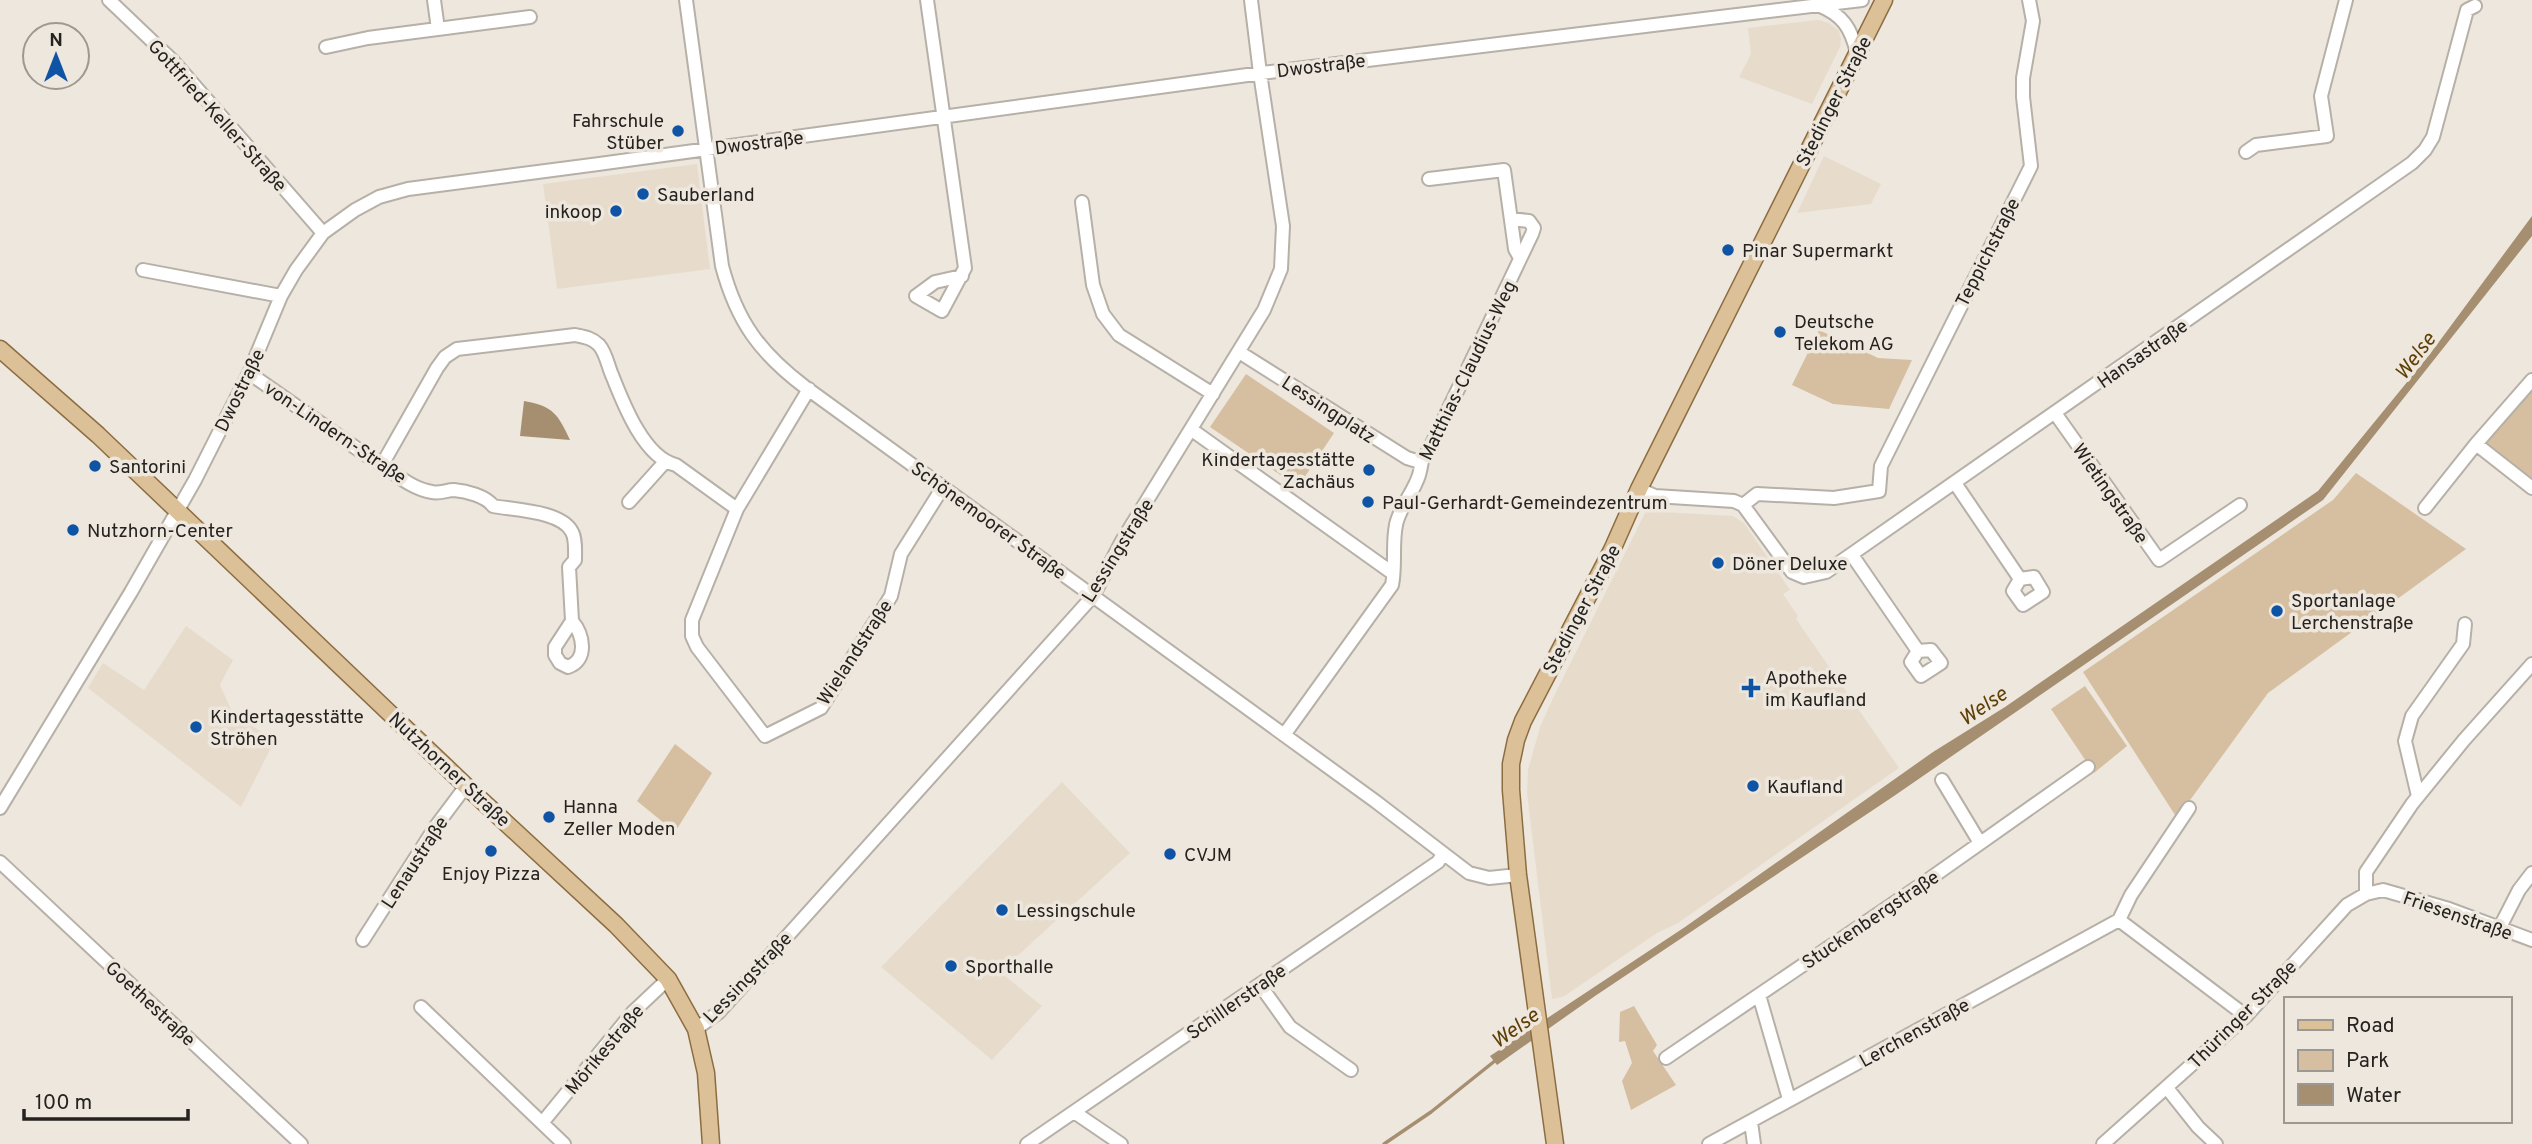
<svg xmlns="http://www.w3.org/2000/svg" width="2532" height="1144" viewBox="0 0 2532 1144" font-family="Overpass,sans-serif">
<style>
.built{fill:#e7dccc}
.green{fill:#d5bfa0}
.water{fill:#a58f70}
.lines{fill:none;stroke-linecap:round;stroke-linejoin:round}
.stream{stroke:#a58f70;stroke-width:3.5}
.minor-casing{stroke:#b6b0a7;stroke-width:16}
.major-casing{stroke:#8c6d41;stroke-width:19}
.minor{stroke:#fff;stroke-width:12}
.major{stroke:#dbc098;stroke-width:16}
.poi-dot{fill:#0f54a4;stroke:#eee7de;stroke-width:2.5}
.labels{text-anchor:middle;stroke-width:7;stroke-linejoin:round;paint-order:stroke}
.street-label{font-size:19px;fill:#25221f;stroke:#eee7de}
.poi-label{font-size:19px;fill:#25221f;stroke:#eee7de;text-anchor:start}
.water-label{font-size:21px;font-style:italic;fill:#5e3f04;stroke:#eee7de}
</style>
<rect width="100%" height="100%" fill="#eee7de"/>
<path class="built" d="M1818 20 1829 23 1839 31 1841 39 1840 47 1812 104 1739 77 1751 54 1748 28Z
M1824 156 1881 184 1871 204 1797 213Z
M697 164 710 269 557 289 543 184Z
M1646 511 1733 516 1744 523 1790 590 1783 594 1798 616 1796 619 1899 768 1678 923 1657 933 1563 997 1552 999 1527 793 1528 770 1540 727 1553 698Z
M186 626 233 660 220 685 233 714 275 740 241 807 88 688 103 663 144 690Z
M1062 782 1130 853 1000 972 1042 1006 992 1060 881 967Z"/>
<path class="green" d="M1819 330 1878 358 1912 360 1889 409 1833 404 1792 385Z
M1246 374 1334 433 1298 487 1210 427Z
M2532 385V478L2482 442Z
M2356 473 2466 549 2268 693 2177 818 2083 672 2333 500Z
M2085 686 2127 746 2094 773 2051 709Z
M675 744 712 773 675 832 637 801Z
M1634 1006 1657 1045 1653 1051 1676 1085 1631 1110 1622 1081 1632 1063 1625 1041 1619 1042 1620 1012Z"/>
<path class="water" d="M2532 216V236L2323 500 1894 796 1595 996 1497 1065 1490 1056 1685 927 1933 752 2005 707 2318 491 2430 354Z
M524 401C553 406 558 414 570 440L520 436Z"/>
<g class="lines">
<path class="stream" d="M1384 1144 1431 1112 1496 1060"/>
<defs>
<path id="minor" d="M109 0 173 61 323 233
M434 0 438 29
M686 0 722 266C737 322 760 353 805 387L1375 801 1469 873 1489 878 1518 875
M927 0 965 268 942 311 916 296 935 282 962 276
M1818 5C1843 15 1851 28 1857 53
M326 47 368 38 530 17
M2246 152 2256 145 2327 136 2321 96 2346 0
M1429 179 1504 170 1515 249 1520 258
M1082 202 1093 285 1103 314 1119 335 1213 394
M143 270 281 296
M1239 352 1407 458 1420 462
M249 373 366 455C389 466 406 488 432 492 439 494 447 490 454 490 466 491 486 496 493 506 514 510 562 511 572 532 576 539 575 551 575 560L569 567 572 621 555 647V655L560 663 568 667C589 660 583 634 572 621
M809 389 737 509 692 620V636L697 647 765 736 821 708 891 596 901 554 943 487
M2055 413 2159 560 2240 505
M1192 430 1391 572
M2476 444 2532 488
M383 463 437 368 445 357 457 349 575 335C585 337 592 338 599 345 606 353 608 366 612 375 623 403 644 458 676 465L737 509
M1955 483 2020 579 2013 591 2023 605 2043 592 2034 577 2020 579
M1639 489 1655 496 1734 501 1743 505 1792 572 1804 577 1826 572 2412 163 2425 150 2433 137 2467 10 2475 6
M629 502 664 463
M1743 505 1757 494 1834 498 1879 491 1881 466 2031 166 2023 97V78L2033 21 2029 0
M2425 508 2476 444 2532 380
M1852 555 1918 651 1911 662 1921 676 1941 663 1931 650 1918 651
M1284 735 1392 585C1396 566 1392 544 1396 525 1399 508 1414 492 1419 475 1423 461 1419 464 1429 450L1532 234 1534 228 1529 221 1511 219
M1942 780 1980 843
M2418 796 2405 741 2412 716 2463 644 2465 624
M0 808 131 592 195 480 249 373 281 296 296 270 323 233 355 210 379 197 408 189C693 153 977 110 1262 73 1462 47 1662 24 1862 0
M0 862 301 1144
M2366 894V872L2412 804 2464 740 2532 664
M2119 920 2246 1016
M2499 929 2519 890 2532 873
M363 940 436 826 466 786
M1260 985 1290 1027 1351 1070
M1759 995 1789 1099
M421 1007 564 1144
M696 1029 719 1012 1093 596 1122 541 1264 310 1281 269 1283 226 1260 73 1251 0
M1666 1058 1928 880 2088 767
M2167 1088 2198 1127 2216 1144
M1074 1112 1121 1144
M1751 1122 1754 1144
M542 1123 633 1012 668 979
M1027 1144 1438 862 1443 854
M1709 1144 2119 920 2131 895 2189 808
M2103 1144 2246 1016 2347 905 2366 894 2383 890 2449 909 2532 940"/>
<path id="major" d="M0 349 98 435 466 786 616 925 668 979 696 1029 706 1073 711 1144
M1555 1144 1518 875 1511 790V764L1516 740 1523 721 1612 550 1639 489 1884 0"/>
</defs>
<use href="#minor" class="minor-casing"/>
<use href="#major" class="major-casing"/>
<use href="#minor" class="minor"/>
<use href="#major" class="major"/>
</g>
<g class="poi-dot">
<circle cx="678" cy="131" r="7"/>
<circle cx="643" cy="194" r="7"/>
<circle cx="616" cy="211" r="7"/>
<circle cx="1728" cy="250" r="7"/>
<circle cx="1780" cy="332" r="7"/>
<circle cx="95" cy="466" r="7"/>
<circle cx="1369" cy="470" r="7"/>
<circle cx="1368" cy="502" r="7"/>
<circle cx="73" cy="530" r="7"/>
<circle cx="1718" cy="563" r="7"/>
<circle cx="2277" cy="611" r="7"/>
<path d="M1747.5 677.5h7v7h7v7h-7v7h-7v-7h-7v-7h7z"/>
<circle cx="196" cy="727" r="7"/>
<circle cx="1753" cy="786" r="7"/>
<circle cx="549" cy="817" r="7"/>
<circle cx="491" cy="851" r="7"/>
<circle cx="1170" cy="854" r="7"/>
<circle cx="1002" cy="910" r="7"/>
<circle cx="951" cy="966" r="7"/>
</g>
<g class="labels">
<g class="street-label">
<text transform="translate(1321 65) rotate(-7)" y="7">Dwostraße</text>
<text transform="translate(1833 101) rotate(-63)" y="7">Stedinger Straße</text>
<text transform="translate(218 115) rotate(48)" y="7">Gottfried-Keller-Straße</text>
<text transform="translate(759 142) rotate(-7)" y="7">Dwostraße</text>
<text transform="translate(1987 252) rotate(-63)" y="7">Teppichstraße</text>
<text transform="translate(2142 353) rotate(-35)" y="7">Hansastraße</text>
<text transform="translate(1467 370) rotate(-64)" y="7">Matthias-Claudius-Weg</text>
<text transform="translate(239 390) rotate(-64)" y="7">Dwostraße</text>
<text transform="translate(1329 409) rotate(33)" y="7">Lessingplatz</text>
<text transform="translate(336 432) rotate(34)" y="7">von-Lindern-Straße</text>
<text transform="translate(2111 493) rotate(55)" y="7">Wietingstraße</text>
<text transform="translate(989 520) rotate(36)" y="7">Schönemoorer Straße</text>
<text transform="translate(1117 550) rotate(-58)" y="7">Lessingstraße</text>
<text transform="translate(1581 609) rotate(-62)" y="7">Stedinger Straße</text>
<text transform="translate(854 652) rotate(-57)" y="7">Wielandstraße</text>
<text transform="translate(450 769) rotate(43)" y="7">Nutzhorner Straße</text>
<text transform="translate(414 862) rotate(-57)" y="7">Lenaustraße</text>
<text transform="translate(2458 915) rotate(19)" y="7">Friesenstraße</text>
<text transform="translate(1870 919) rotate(-34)" y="7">Stuckenbergstraße</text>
<text transform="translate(747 977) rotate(-46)" y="7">Lessingstraße</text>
<text transform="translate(1236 1001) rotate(-35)" y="7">Schillerstraße</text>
<text transform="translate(151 1003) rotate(43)" y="7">Goethestraße</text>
<text transform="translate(2242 1014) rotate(-45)" y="7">Thüringer Straße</text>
<text transform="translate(1914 1032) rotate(-29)" y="7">Lerchenstraße</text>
<text transform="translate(604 1049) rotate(-50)" y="7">Mörikestraße</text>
</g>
<g class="poi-label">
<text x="664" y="127" text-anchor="end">Fahrschule<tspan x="664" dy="22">Stüber</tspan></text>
<text x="657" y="201">Sauberland</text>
<text x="602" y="218" text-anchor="end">inkoop</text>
<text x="1742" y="257">Pinar Supermarkt</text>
<text x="1794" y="328">Deutsche<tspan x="1794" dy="22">Telekom AG</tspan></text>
<text x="1355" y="466" text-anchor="end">Kindertagesstätte<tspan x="1355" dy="22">Zachäus</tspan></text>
<text x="109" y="473">Santorini</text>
<text x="1382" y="509">Paul-Gerhardt-Gemeindezentrum</text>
<text x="87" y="537">Nutzhorn-Center</text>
<text x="1732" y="570">Döner Deluxe</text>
<text x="2291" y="607">Sportanlage<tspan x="2291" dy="22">Lerchenstraße</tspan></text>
<text x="1765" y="684">Apotheke<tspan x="1765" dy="22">im Kaufland</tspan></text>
<text x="210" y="723">Kindertagesstätte<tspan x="210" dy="22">Ströhen</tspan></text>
<text x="1767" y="793">Kaufland</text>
<text x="563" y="813">Hanna<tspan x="563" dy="22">Zeller Moden</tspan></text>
<text x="1184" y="861">CVJM</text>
<text x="491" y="880" text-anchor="middle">Enjoy Pizza</text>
<text x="1016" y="917">Lessingschule</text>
<text x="965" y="973">Sporthalle</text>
</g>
<g class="water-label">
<text transform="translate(2415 356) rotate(-53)" y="7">Welse</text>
<text transform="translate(1983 706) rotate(-34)" y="7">Welse</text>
<text transform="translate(1515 1028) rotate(-36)" y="7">Welse</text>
</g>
</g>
<rect x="2284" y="997" width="228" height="126" fill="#eee7de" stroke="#9e9892" stroke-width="2"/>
<rect x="2298" y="1020" width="35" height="10" fill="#dbc098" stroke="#9e9892" stroke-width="2"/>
<text x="2346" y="1032" font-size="21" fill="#25221f">Road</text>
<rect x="2298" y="1050" width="35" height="21" fill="#d5bfa0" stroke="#9e9892" stroke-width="2"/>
<text x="2346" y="1067" font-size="21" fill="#25221f">Park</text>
<rect x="2298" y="1084" width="35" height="21" fill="#a58f70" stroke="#9e9892" stroke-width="2"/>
<text x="2346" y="1102" font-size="21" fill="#25221f">Water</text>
<g transform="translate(56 56)"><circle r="33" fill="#eee7de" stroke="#9e9892" stroke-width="2"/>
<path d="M0-5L12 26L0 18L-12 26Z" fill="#0f54a4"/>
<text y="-10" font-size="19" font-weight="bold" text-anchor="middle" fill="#25221f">N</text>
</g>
<path d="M24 1109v10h164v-10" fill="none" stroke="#25221f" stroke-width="3.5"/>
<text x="35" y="1109" font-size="21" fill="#25221f" stroke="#eee7de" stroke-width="5" paint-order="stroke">100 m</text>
</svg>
